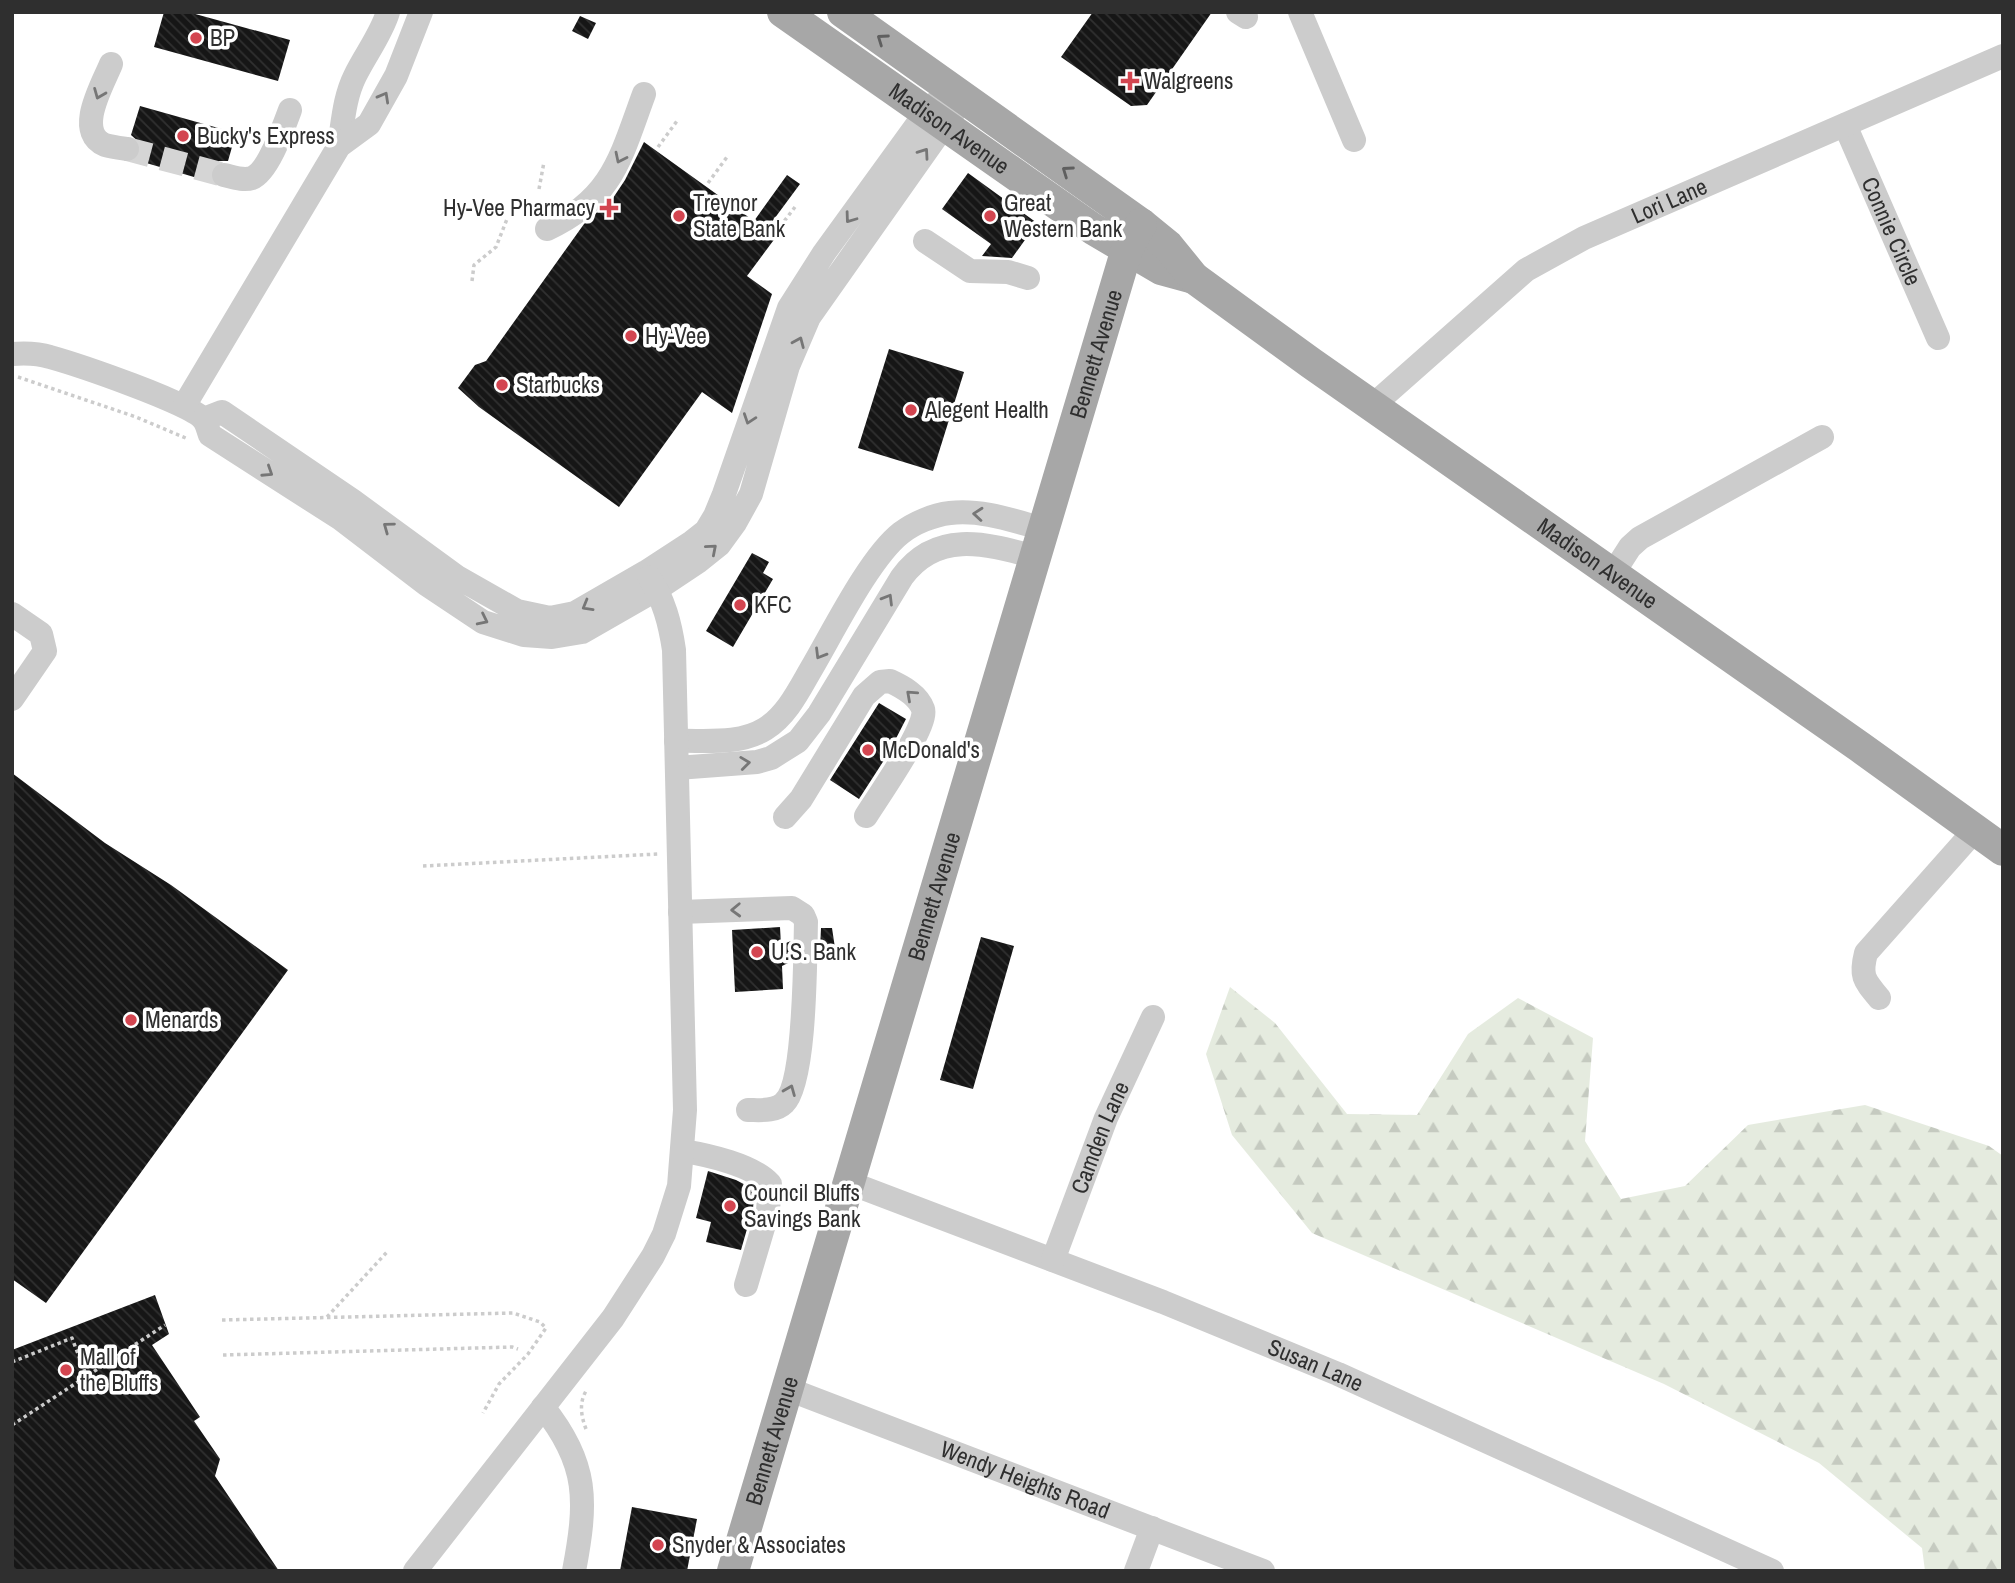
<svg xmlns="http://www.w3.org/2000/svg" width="2015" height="1583" viewBox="0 0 2015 1583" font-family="'Archivo Narrow',sans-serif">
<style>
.forest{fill:url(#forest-firs)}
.building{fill:url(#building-back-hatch)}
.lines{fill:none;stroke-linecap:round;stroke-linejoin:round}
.minor-tunnel{stroke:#d5d5d5;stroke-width:24;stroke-dasharray:24 12;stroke-linecap:butt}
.path{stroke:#ccc;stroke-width:3.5;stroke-dasharray:3.5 3.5;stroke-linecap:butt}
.minor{stroke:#ccc;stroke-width:24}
.major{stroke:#a7a7a7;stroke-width:32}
.oneway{stroke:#5f5f5f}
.oneway2{stroke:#767676}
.poi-dot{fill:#d34550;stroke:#fff;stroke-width:2.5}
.labels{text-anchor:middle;stroke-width:7;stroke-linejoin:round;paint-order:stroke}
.poi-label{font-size:23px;fill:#2f2f2f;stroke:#fff;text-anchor:start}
.street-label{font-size:23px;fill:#2f2f2f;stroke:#fff}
</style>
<defs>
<pattern id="forest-firs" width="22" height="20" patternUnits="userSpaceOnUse" patternTransform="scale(1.75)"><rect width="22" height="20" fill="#e5ebdf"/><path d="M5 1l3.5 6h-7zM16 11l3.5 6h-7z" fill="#c5cac0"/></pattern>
<pattern id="building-back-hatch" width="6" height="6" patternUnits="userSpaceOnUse" patternTransform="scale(1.75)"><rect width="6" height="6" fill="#161616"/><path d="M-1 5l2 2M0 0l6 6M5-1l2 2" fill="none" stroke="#303030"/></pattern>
</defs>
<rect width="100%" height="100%" fill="#fff"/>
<path class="forest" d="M1230 987 1275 1023 1347 1114 1417 1115 1468 1034 1518 998 1593 1038 1585 1141 1621 1199 1685 1186 1748 1125 1865 1105 1989 1146 2003 1156V1571H1925L1922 1548 1819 1463 1664 1384 1312 1233 1232 1135 1206 1054Z"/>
<path class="building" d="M164 12H188L290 40 278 81 154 47Z
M1093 12H1212L1147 105 1131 106 1061 57Z
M580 16 596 23 588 39 572 31Z
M140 106 236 133 228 161H219L210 171 211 182 136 160 142 152 141 144 131 135Z
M644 142 754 221 787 175 800 184 766 230 776 237 747 276 772 294 732 413 702 392 619 507 479 407 458 388 475 365 486 361 584 224 613 198 625 180Z
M968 173 1037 223 1012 258 982 256 991 244 942 209Z
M889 349 964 372 933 471 858 448Z
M752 553 769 562 763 573 773 579 733 647 706 631Z
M879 703 906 719 888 754 859 799 830 780Z
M12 773 105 843 171 885 288 970 46 1303 12 1279Z
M780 927 781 945 791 941 790 962 782 966 783 989 735 992 732 930Z
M821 928H832L835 948 820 949Z
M981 937 1014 946 973 1089 940 1080Z
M708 1171 736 1180 755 1190 753 1208 741 1250 706 1242 711 1222 696 1218Z
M155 1295 169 1334 152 1345 200 1417 194 1421 220 1459 215 1476 279 1571H12V1350Z
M632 1507 697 1519 687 1571H620Z"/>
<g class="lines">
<path class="minor-tunnel" d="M127 149 224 175"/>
<path class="path" d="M658 147 677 121
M708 183 727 157
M539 189 544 162
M776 232 795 207
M472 281 474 265 496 247 507 219
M18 377 136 417 188 439
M423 866 658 854
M327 1317 387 1252
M222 1320 513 1313 540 1322 546 1328 528 1354 499 1384 483 1413
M223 1355 512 1347 518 1349
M12 1362 72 1338 91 1388
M12 1425 165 1325
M586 1429C581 1416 579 1403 586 1391"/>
<g class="minor">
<path d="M1238 12 1246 17"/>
<path d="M1300 12 1354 140"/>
<path d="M111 64C103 84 74 132 105 145 112 147 120 148 127 149"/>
<path id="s1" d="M1845 125 1938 338"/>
<path d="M339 146C343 123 344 98 355 76 365 55 381 35 388 12"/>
<path d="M224 175C233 177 243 181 252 178 268 172 284 126 290 110"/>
<path d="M547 229C613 199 621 156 644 94"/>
<path d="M925 241 970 271 1008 272 1028 278"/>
<path d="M12 354C25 353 37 353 50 357 75 364 192 403 204 420 207 424 208 430 210 435L341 519 426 584 483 622 524 635 552 637 582 632 657 589 699 561 719 545 735 523 751 494 788 366 809 317 955 110V91L939 100 927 111 824 253 789 308 724 494 715 516 706 531 692 542 646 572 575 613 550 618 517 611 457 577 353 501 222 412 204 419"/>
<path d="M184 406 339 146 369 124 396 76 421 12"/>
<path id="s2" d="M1371 407 1526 270 1584 238 2003 56"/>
<path d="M1612 575 1630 547 1640 538 1822 437"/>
<path d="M12 614 41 634 45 651 12 699"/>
<path d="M676 741C705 740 739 745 765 729 786 716 798 692 810 671 832 634 869 558 901 533 914 523 933 515 950 513 981 509 1014 521 1044 529"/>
<path d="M677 768 757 762 771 758 798 741 819 714 902 577C937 529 987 544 1036 557"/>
<path d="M785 817 801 799 864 696 880 682 890 681C903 687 918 695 923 709 929 725 877 798 866 816"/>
<path d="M680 912 792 908 803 915 806 922C805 954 806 1083 784 1103 775 1112 760 1110 748 1110"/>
<path d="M1879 998C1864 980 1860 976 1866 953L1976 829"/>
<path d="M683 1151C708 1155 753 1165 770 1184L768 1211 746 1285"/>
<path id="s3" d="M850 1183 1163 1302 1338 1374 1772 1571"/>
<path id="s4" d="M1053 1260 1106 1118 1153 1017"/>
<path id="s5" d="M788 1389 1263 1571"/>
<path d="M543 1407C589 1464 587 1502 574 1571"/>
<path d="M415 1571 613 1318 653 1256 664 1234 679 1186 685 1110 674 650C670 623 664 600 649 577"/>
<path d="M1136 1571 1152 1528"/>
</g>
<g class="major">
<path id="s6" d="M783 12 1093 229 1161 269 1194 278"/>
<path id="s7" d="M843 12 1141 224 1168 246 1194 278 1311 363 1860 747 2003 850"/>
<path id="s8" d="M733 1571 1127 249 1141 224"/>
</g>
</g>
<defs><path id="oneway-chevron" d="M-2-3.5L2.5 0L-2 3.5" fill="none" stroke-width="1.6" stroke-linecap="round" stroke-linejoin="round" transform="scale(1.75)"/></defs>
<g class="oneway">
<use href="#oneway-chevron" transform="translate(882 39) rotate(-145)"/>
<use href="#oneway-chevron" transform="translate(1067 171) rotate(-145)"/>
</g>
<g class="oneway2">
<use href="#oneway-chevron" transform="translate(99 94) rotate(112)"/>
<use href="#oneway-chevron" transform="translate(384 97) rotate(-61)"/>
<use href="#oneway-chevron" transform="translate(924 153) rotate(-55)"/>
<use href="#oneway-chevron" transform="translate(620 158) rotate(116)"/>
<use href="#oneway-chevron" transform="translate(850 218) rotate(126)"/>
<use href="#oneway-chevron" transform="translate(799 342) rotate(-67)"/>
<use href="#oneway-chevron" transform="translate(749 419) rotate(109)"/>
<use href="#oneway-chevron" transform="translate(268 472) rotate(33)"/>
<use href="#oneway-chevron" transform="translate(978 514) rotate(-175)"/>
<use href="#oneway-chevron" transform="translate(388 527) rotate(-144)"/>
<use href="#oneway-chevron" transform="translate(712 549) rotate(-41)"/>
<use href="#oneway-chevron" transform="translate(888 599) rotate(-59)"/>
<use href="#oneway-chevron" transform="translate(587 606) rotate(150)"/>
<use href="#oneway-chevron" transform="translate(483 620) rotate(26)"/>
<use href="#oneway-chevron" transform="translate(820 654) rotate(121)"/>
<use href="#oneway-chevron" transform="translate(911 695) rotate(-138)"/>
<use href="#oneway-chevron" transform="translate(745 763) rotate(-7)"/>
<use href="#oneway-chevron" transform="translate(736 910) rotate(178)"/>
<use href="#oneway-chevron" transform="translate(790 1090) rotate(-68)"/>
</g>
<g class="poi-dot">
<circle cx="196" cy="38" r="7"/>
<path d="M1126.5 70.5h7v7h7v7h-7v7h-7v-7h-7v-7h7z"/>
<circle cx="183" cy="136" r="7"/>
<path d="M605.5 197.5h7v7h7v7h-7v7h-7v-7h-7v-7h7z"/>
<circle cx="679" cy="216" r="7"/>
<circle cx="990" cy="216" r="7"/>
<circle cx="631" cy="336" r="7"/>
<circle cx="502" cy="385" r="7"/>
<circle cx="911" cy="410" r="7"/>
<circle cx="740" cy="605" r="7"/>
<circle cx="868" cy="750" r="7"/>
<circle cx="757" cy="952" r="7"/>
<circle cx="131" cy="1020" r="7"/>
<circle cx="730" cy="1206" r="7"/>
<circle cx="66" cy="1370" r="7"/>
<circle cx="658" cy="1545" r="7"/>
</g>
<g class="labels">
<g class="poi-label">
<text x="210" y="46">BP</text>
<text x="1144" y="89">Walgreens</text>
<text x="197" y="144">Bucky's Express</text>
<text x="693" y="211">Treynor<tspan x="693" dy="26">State Bank</tspan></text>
<text x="1004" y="211">Great<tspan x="1004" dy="26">Western Bank</tspan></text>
<text x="595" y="216" text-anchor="end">Hy-Vee Pharmacy</text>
<text x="645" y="344">Hy-Vee</text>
<text x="516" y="393">Starbucks</text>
<text x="925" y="418">Alegent Health</text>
<text x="754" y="613">KFC</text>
<text x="882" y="758">McDonald's</text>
<text x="771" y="960">U.S. Bank</text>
<text x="145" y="1028">Menards</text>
<text x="744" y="1201">Council Bluffs<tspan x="744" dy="26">Savings Bank</tspan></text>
<text x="80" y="1365">Mall of<tspan x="80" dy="26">the Bluffs</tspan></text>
<text x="672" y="1553">Snyder &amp; Associates</text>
</g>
<g class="street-label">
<text dy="8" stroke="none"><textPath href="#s6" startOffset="203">Madison Avenue</textPath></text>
<text dy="8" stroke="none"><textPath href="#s2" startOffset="366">Lori Lane</textPath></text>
<text dy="8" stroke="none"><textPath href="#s1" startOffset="116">Connie Circle</textPath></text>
<text dy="8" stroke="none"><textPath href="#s8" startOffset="1270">Bennett Avenue</textPath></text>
<text dy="8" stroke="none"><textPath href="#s7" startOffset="936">Madison Avenue</textPath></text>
<text dy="8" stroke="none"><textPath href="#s8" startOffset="704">Bennett Avenue</textPath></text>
<text dy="8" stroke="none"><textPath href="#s4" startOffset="131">Camden Lane</textPath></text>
<text dy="8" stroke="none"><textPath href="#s3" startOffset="500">Susan Lane</textPath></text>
<text dy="8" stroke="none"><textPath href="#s8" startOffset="136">Bennett Avenue</textPath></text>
<text dy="8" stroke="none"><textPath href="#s5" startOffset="254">Wendy Heights Road</textPath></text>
</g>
</g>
<rect width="2015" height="1583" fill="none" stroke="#2f2f2f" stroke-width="28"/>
</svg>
